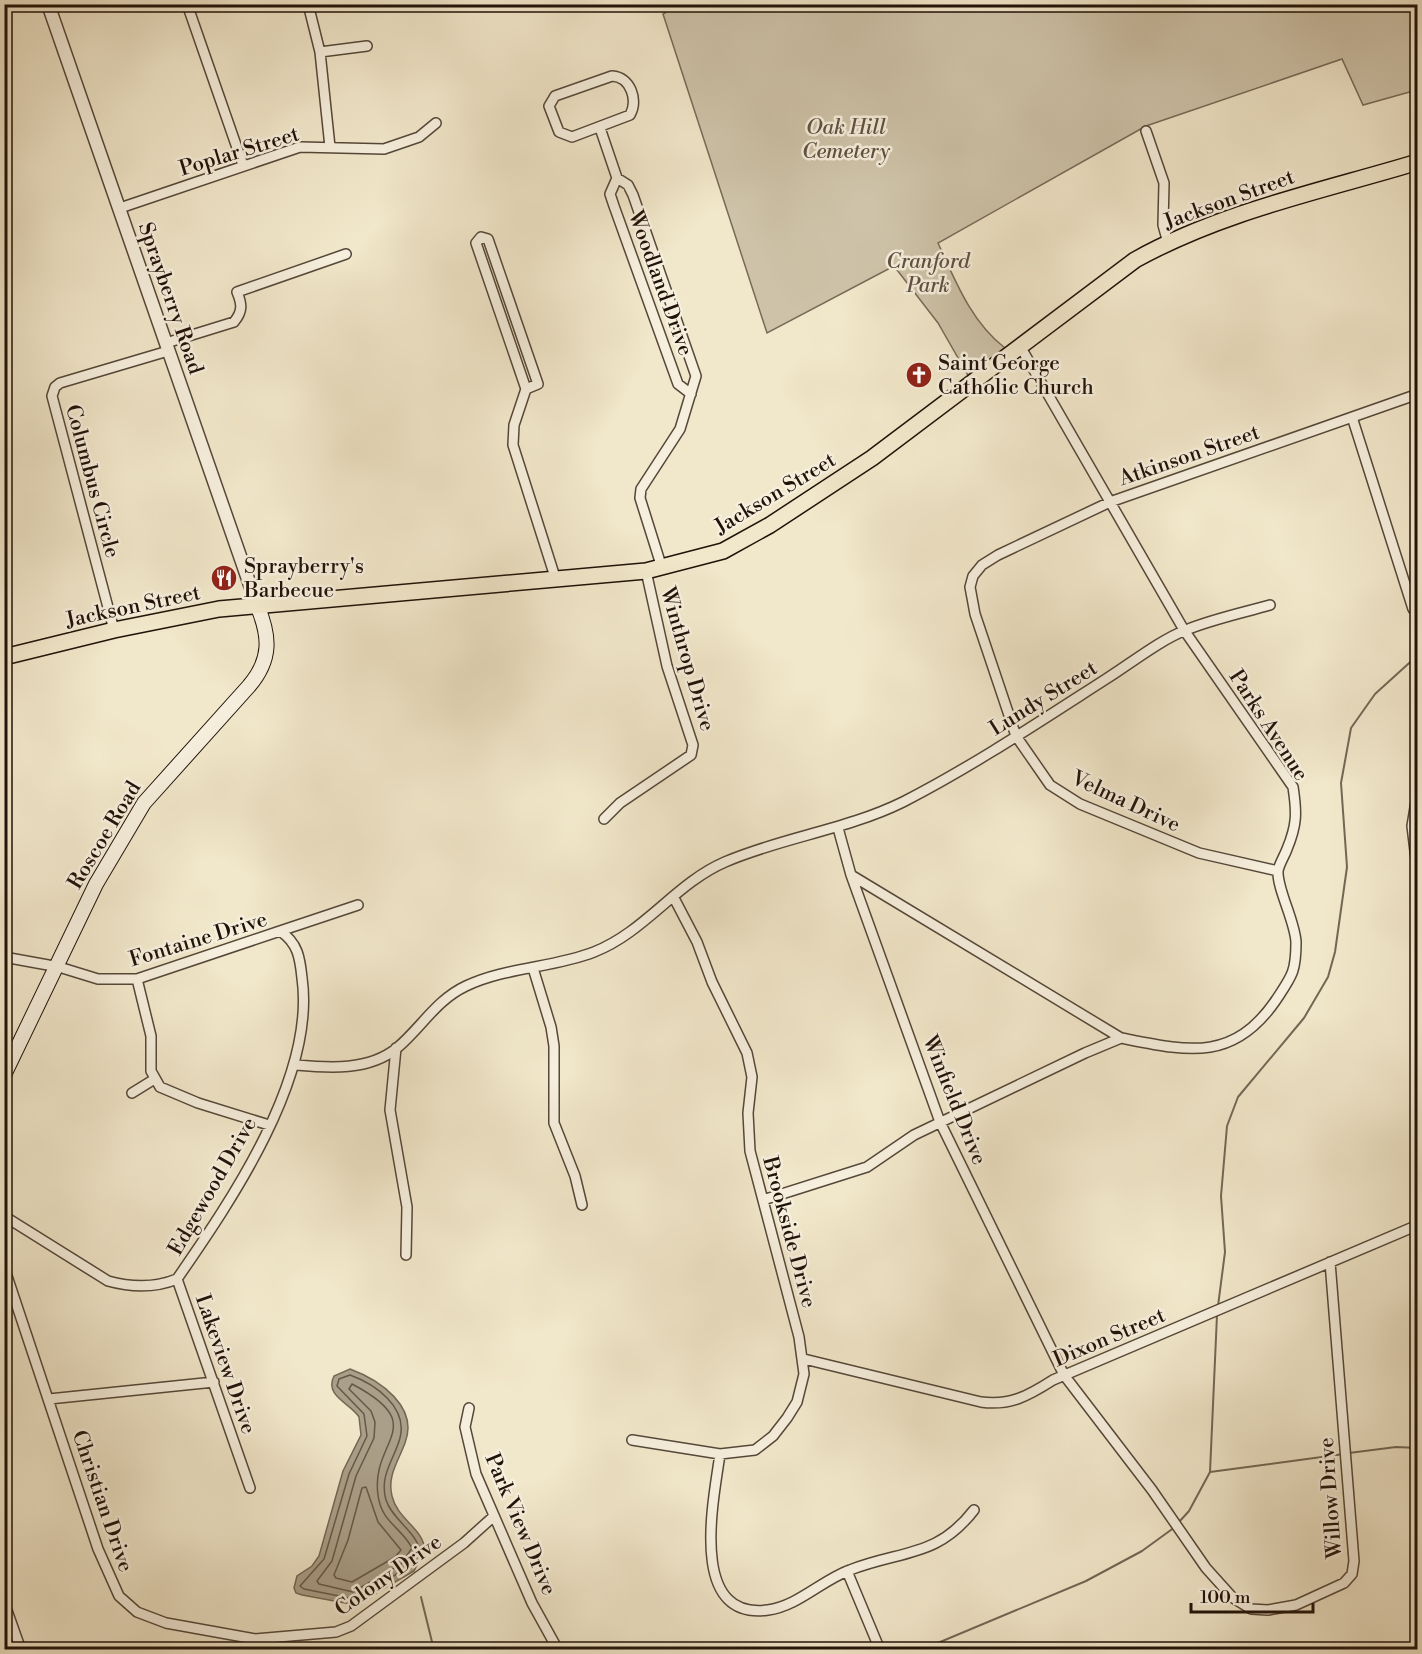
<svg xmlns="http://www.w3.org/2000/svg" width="1422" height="1654" viewBox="0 0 1422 1654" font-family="'Libre Bodoni',serif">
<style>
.green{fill:#cec3a9;stroke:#786a59;stroke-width:1.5}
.water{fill:#aa9f88;stroke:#736755;stroke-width:1.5}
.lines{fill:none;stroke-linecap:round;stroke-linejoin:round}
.shore{stroke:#665848;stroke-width:1.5}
.stream{stroke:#736755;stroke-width:2}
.minor-casing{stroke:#554739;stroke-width:12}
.tertiary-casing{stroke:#554739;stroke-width:15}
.secondary-casing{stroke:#211209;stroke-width:16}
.primary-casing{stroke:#211209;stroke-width:18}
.minor{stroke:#f6efdd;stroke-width:9}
.tertiary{stroke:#f6efdd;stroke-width:12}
.secondary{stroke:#f6efdd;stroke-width:14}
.primary{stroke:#f1e7ca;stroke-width:15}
.labels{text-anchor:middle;stroke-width:5;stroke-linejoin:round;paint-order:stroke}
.park-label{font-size:21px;font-style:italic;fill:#5e5041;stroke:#f6efdd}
.street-label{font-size:21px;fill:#211209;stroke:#f6efdd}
.poi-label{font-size:21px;fill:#211209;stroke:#f6efdd;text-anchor:start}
</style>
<rect width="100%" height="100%" fill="#f1e7ca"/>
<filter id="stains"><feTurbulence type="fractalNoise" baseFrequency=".00333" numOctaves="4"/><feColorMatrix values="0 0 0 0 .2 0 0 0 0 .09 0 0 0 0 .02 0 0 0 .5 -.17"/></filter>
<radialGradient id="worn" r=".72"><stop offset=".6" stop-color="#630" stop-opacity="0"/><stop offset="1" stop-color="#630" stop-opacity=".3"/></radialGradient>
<path class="green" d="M680 4 1417 5V90L1363 105 1342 59 1146 126 938 243C955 280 971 322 1005 348L969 377 938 323 894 266 767 333 663 14Z"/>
<path class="water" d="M350 1369C380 1380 419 1407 405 1443 398 1462 387 1476 392 1496 397 1519 423 1528 425 1550L414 1571 356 1605 302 1595 296 1593 294 1588 297 1576 312 1566 319 1556 343 1471 361 1435 359 1417C350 1403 324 1396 334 1376Z"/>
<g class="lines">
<path class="shore" d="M350 1375C375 1384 408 1407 400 1438 394 1460 379 1475 386 1500 392 1519 417 1533 419 1549L409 1567 354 1599 304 1589 300 1586 324 1559 349 1474 367 1436 364 1414 337 1386 339 1379Z
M352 1384C432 1426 370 1440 378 1495 381 1522 402 1528 412 1548L401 1564 353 1592 319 1584 317 1581 332 1561 356 1476 374 1438 375 1422 371 1411 349 1389Z
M366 1487 378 1522 401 1550 395 1557 352 1582 336 1578 334 1575 348 1540 362 1488Z"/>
<path class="stream" d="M1218 1306 1225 1252 1221 1196 1227 1126 1238 1097 1304 1018 1328 977 1335 952 1347 867 1341 783 1351 728 1375 694 1418 655
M1349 1453 1396 1447 1418 1448
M1210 1472 1344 1454
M1179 1522 1189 1511 1210 1472 1217 1315
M421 1597 434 1650
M921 1650 1086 1581 1142 1551 1175 1527"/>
<defs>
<path id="minor" d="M187 4 243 165
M308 4 320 52 330 147
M320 52 367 46
M612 76C631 77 638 100 630 115L572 137 559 132 549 106 555 96Z
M600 128 617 178 628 185 633 195 696 376 680 429 641 489 640 498 662 568
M1146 131 1164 183 1163 225 1168 243
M617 178 610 194 614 206 678 384 691 394
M120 208 300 147 384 149 419 137 436 123
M481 237 488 239 538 384 526 389 476 243Z
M166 343 234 322C243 311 242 304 237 292L346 254
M526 389 514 425 513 445 555 577
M1352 417 1413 609
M114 630 52 396 55 387 60 383 168 351
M1418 789 1412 826 1418 876
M604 819 620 803 691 755 693 745 667 666 646 571
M838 828 851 875 940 1122 1064 1375 1152 1490 1206 1568 1233 1598 1251 1609 1268 1610 1296 1605 1344 1583 1352 1574 1354 1561 1330 1262
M1278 871 1199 853 1080 804 1050 785 1016 736 975 614 970 587 973 576 982 565 998 555 1110 502 1418 394
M851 875 1121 1038C1187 1051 1233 1063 1276 1000 1292 976 1296 972 1296 942 1295 921 1277 889 1278 871 1279 864 1285 855 1287 849 1297 825 1297 813 1293 787L1184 630 1020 346
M280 931 358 905
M4 957 59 967 98 979H137L280 931C298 943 300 958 302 978 316 1077 231 1201 177 1279 155 1288 130 1287 108 1281L4 1216
M533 968 551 1027 554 1046V1123L575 1176 582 1205
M137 979 151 1036V1071L160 1087 198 1103 269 1125
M396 1048 390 1110 407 1207 406 1255
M296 1065C329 1068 369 1071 397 1048 421 1028 436 1000 466 986 506 967 553 968 594 952 645 932 676 883 725 862 783 837 846 830 903 802 973 766 1039 722 1106 679 1130 664 1160 640 1186 630 1213 619 1242 613 1270 605
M132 1093 153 1080
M763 1200 867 1167 914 1135 1085 1053 1121 1038
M4 1267 98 1549 119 1596 137 1612 166 1623 255 1639 261 1650
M177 1279 250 1488
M804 1359 981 1402C1010 1406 1028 1396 1053 1380L1418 1225
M49 1399 214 1382
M469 1408 465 1427 476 1474 532 1603 558 1650
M632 1440 720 1454 755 1450 773 1436 787 1418 797 1402 804 1374 799 1337 750 1151 748 1113 752 1077 747 1053 712 982 697 942 674 898
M720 1454C714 1498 687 1621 768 1610 798 1606 822 1580 850 1570 901 1550 937 1558 974 1510
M847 1571 880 1650
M4 1602 21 1650
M255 1639 336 1632 351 1626 464 1543 494 1516"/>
<path id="tertiary" d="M48 4 257 605"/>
<path id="secondary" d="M4 1075 96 884 144 803 249 686C272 659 270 636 257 605"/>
<path id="primary" d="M4 657 114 630 219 609 646 571 723 551 770 525 872 458 1135 260C1223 211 1322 191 1418 162"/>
</defs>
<use href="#minor" class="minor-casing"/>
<use href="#tertiary" class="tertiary-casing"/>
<use href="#secondary" class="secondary-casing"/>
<use href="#primary" class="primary-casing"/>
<use href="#minor" class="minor"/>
<use href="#tertiary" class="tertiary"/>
<use href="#secondary" class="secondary"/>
<use href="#primary" class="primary"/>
</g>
<defs>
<symbol id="church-disc" viewBox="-11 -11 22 22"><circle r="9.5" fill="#8f2418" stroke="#f6efdd"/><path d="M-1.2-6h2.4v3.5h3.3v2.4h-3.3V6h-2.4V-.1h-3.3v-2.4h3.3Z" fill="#fff"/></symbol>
<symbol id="restaurant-disc" viewBox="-11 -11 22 22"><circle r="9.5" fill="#8f2418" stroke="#f6efdd"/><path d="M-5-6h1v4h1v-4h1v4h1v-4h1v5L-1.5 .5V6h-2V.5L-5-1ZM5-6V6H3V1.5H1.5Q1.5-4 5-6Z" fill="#fff"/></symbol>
</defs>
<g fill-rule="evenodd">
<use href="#church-disc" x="904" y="360" width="30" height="30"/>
<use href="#restaurant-disc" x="209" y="563" width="30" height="30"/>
</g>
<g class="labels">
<g class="park-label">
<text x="846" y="134">Oak Hill<tspan x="846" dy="24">Cemetery</tspan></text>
<text x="928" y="268">Cranford<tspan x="928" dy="24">Park</tspan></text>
</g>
<g class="street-label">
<text transform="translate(239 151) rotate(-17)" y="7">Poplar Street</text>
<text transform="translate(1229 199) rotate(-20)" y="7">Jackson Street</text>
<text transform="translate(661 283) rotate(70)" y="7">Woodland Drive</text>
<text transform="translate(171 298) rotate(71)" y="7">Sprayberry Road</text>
<text transform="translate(1189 455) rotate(-19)" y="7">Atkinson Street</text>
<text transform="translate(93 481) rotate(75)" y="7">Columbus Circle</text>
<text transform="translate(775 493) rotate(-31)" y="7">Jackson Street</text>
<text transform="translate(133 606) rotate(-12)" y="7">Jackson Street</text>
<text transform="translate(688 659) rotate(74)" y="7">Winthrop Drive</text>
<text transform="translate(1043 698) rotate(-32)" y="7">Lundy Street</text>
<text transform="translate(1269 725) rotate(57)" y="7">Parks Avenue</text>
<text transform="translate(1126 801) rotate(25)" y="7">Velma Drive</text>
<text transform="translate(104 835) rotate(-59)" y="7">Roscoe Road</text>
<text transform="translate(198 939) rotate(-17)" y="7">Fontaine Drive</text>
<text transform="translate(955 1100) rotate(68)" y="7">Winfield Drive</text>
<text transform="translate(212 1186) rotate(-60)" y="7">Edgewood Drive</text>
<text transform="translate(790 1232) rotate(75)" y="7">Brookside Drive</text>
<text transform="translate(1109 1337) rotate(-23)" y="7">Dixon Street</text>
<text transform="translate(226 1364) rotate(71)" y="7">Lakeview Drive</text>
<text transform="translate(1330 1498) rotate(-94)" y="7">Willow Drive</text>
<text transform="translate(103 1501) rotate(71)" y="7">Christian Drive</text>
<text transform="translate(521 1524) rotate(67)" y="7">Park View Drive</text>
<text transform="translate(388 1575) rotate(-35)" y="7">Colony Drive</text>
</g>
<g class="poi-label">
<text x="938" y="370">Saint George<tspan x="938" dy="24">Catholic Church</tspan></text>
<text x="244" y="573">Sprayberry's<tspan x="244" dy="24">Barbecue</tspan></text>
</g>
</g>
<rect width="1422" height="1654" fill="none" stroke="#f1e7ca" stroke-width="24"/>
<rect x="6" y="6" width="1410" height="1642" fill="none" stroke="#211209" stroke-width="3"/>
<rect x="12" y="12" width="1398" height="1630" fill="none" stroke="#211209" stroke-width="1.5"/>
<path d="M1191 1603v9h122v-9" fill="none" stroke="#211209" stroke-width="3"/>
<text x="1200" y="1603" font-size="18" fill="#211209" stroke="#f6efdd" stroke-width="4.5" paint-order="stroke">100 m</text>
<rect width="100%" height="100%" filter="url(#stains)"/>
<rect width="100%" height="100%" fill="url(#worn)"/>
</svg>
